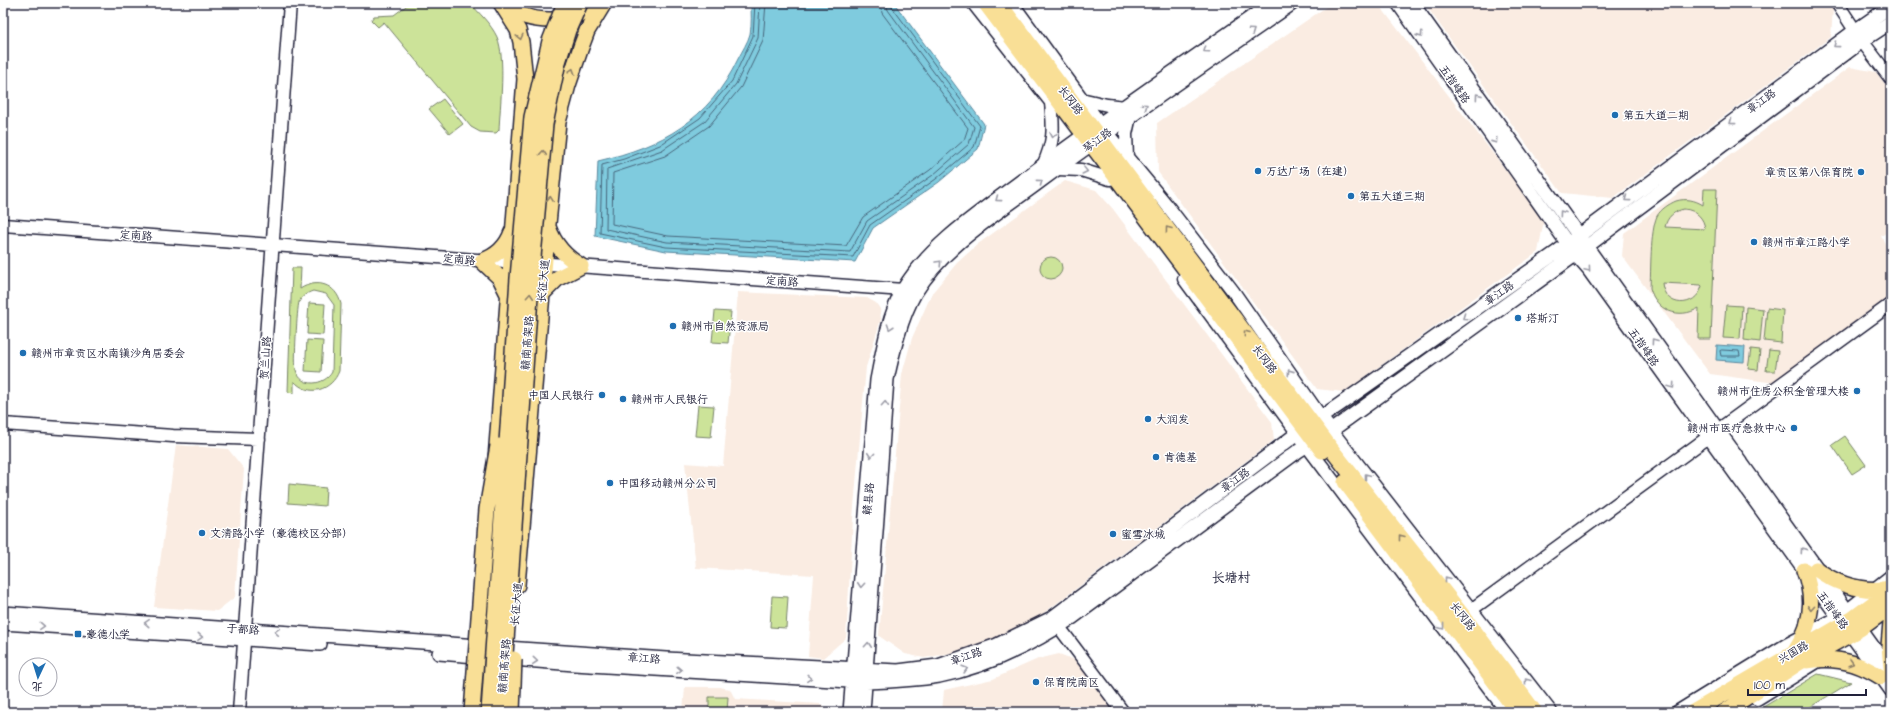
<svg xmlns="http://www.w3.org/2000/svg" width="1894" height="715" viewBox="0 0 1894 715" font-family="'Architects Daughter','LXGW WenKai TC',sans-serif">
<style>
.built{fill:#faece2}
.green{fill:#cce399;stroke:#77826a;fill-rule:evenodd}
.water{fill:#7fcbde;stroke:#5a879d}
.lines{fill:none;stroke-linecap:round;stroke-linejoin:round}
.shore{stroke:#47667c;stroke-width:1}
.tertiary-casing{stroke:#22223b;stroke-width:15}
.secondary-casing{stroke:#22223b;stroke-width:16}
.primary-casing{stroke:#22223b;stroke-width:18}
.tertiary{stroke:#fff;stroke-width:12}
.secondary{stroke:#fff;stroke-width:13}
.primary{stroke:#f9df96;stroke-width:15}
.trunk-bridge-casing{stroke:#22223b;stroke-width:18;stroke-linecap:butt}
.trunk-bridge{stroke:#f9df96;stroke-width:15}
.oneway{stroke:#9c9ca7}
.oneway2{stroke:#8e8068}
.poi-dot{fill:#1f6fb2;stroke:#fff;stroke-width:1.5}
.labels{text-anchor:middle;stroke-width:3;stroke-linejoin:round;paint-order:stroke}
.street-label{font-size:11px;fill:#22223b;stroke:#fff}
.poi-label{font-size:11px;fill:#22223b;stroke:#fff;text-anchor:start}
.quarter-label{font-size:13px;fill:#22223b;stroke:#fff}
</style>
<rect width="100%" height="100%" fill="#fff"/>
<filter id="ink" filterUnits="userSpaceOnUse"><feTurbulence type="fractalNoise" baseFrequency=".025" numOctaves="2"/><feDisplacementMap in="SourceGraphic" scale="8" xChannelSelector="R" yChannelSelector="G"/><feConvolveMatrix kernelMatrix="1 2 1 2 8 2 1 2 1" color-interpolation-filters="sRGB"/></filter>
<g filter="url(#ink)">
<path class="built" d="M1332 3H1369L1380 6 1544 220 1538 252 1344 392 1317 389 1158 172 1157 123Z
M1424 3H1828L1833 9 1831 37 1613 198 1562 193Z
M1850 67 1876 72 1891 92V230L1881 236 1891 255V296L1775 383 1710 374 1622 256 1624 233Z
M1065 181 1096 190 1113 209 1272 422 1274 440 1025 627 957 652 924 658 905 654 879 636 902 374 912 338 932 293 957 263 978 244Z
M738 292 867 298 876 303 880 309 881 319 866 367 853 519 846 638 823 658 808 656 814 575 696 568 685 463 723 466Z
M176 445 228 449 244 469 235 597 217 611 154 607Z
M1059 654 1075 660 1114 712H942L944 690 993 679 1038 659Z
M685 687H719L730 689 735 699 821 704 825 708V712H683Z"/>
<path class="green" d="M410 3H470C479 13 491 24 497 37 506 58 500 106 499 130L496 133 480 132 471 127 384 22 378 27 371 20 374 16 394 15Z
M443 99 463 124 450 134 429 109Z
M1704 189H1717L1711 339H1698L1699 308C1679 320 1656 311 1650 288 1651 271 1650 232 1657 216 1661 209 1669 204 1676 201 1686 198 1695 200 1703 205ZM1684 209C1696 210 1704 218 1705 229L1665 227C1667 217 1674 211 1684 209ZM1662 283 1701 285 1702 286C1696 309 1664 308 1662 283Z
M1040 268a11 11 0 1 1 22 0a11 11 0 1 1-22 0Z
M292 268H301L300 289C317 278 336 284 341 304L339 371C332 390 309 398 294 381V393L288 392ZM313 291 326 294 334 305 332 372C325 385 301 389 296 370 294 364 297 309 299 302 302 296 307 293 313 291Z
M309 303 325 304 323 335 307 334Z
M1726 305 1742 306 1740 339 1723 338Z
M1746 307 1763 309 1760 342 1744 340Z
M1767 308 1783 310 1781 343 1764 341Z
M715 311 731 312 728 343 712 342Z
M307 340 323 341 321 372 305 371Z
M1751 349 1760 350 1758 370 1748 369Z
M1769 350 1778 351 1775 371H1766Z
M698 405 714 406 711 437 695 436Z
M1845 436 1866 465 1852 474 1832 445Z
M289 484 326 488 325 506 288 503Z
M772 596 788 597 786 628 770 627Z
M1818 674 1851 682 1802 712H1755Z
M709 697H728L727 712H709Z"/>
<path class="water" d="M751 3H894L984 124 978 149 939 182 873 228 855 262 666 251 595 236 598 161C662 146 709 120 738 59 742 51 748 42 750 34 752 24 751 13 751 3Z
M1717 345 1745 347 1744 362 1716 360Z"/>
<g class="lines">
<path class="shore" d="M755 3 753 36 732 81 700 118 660 145 624 159 602 165 600 233 666 247 853 257 870 225 936 179 974 147 980 126 892 7 891 3
M760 3 758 38 736 84 704 122 662 150 607 169 606 229 667 242 850 252 867 221 933 175 969 144 974 127 888 10 886 3
M766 3 763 41 741 87 709 126 665 156 613 173 612 224 668 236 846 246 863 217 930 170 964 140 968 128 882 13 880 3
M1722 350 1739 351 1740 356H1721L1720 351Z"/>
<defs>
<path id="tertiary" d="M973 3 1054 106
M1012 3 1107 133 1166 204 1233 291 1321 417 1551 712
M1837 3 1862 41 1891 79
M1081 99 1107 105 1125 107
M1127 157 1126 134 1130 116
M1043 166C1054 141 1054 130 1051 103
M1058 169 1081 170 1110 179
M3 225 518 263
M537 263 903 290 911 293
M1184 279 1307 446 1507 712
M3 424 173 436 259 439
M1471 610 1891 304
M1053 619 1123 712
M1757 699 1820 660
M239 712 290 3
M1677 712 1786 645 1839 617 1891 576"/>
<path id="secondary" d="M1398 3 1575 254 1589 270 1891 690
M1412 3 1891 672
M3 613 666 659 898 671 938 666 997 645 1052 618 1298 433 1339 405 1557 252 1856 30 1891 6
M3 623 320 644
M439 653 574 664 865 682C889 681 914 680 939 676 986 667 1034 643 1073 617L1298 451 1332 430 1586 247 1862 41 1891 22
M850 712 877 380C883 350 888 317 903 290 929 245 982 211 1023 180 1104 119 1188 62 1272 3
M863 712 887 379C893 352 901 317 915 293 945 244 998 213 1043 179 1125 119 1209 61 1293 3"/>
<path id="primary" d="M985 3 1322 451
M999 3 1336 455 1464 617 1535 712
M504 4C529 26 572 25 596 3
M548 227C554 244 565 257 581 266
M482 261C497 256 507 246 512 232
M482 261 500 278 508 294
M542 294 558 278 581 266
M496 459 525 79 521 42 518 30 501 3
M1345 482 1517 712
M1816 569C1839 586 1863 593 1891 588
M517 585 548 224 558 122 568 85 581 47 587 31 604 3
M1891 622 1889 646 1891 668
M1795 651C1812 626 1815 598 1804 570
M1808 661C1835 656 1858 662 1881 677
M1693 712 1852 619 1891 590
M1724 712 1799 663 1860 629 1891 606"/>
</defs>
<use href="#tertiary" class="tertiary-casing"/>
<use href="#secondary" class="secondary-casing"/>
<use href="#primary" class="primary-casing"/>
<use href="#tertiary" class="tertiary"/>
<use href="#secondary" class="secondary"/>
<use href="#primary" class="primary"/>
<defs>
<path id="trunk-bridge" d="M472 712 487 509 498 446
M489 712 518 278 532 117 550 41 565 3
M501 712 532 268 545 124 558 62 568 30 580 3
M512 712 514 659"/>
</defs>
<use href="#trunk-bridge" class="trunk-bridge-casing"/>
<use href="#trunk-bridge" class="trunk-bridge"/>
</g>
<defs><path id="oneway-chevron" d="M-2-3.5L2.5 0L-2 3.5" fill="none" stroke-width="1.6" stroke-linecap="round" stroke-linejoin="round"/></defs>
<g class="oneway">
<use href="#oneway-chevron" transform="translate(1252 31) rotate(-35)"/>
<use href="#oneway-chevron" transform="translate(1420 35) rotate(55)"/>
<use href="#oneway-chevron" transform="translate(1836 45) rotate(143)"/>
<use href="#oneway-chevron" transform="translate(1206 50) rotate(145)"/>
<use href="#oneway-chevron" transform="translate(1478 96) rotate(-126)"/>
<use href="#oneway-chevron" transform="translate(1145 106) rotate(-35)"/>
<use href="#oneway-chevron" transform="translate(1732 122) rotate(143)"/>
<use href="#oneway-chevron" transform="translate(1053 135) rotate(101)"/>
<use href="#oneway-chevron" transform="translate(1495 141) rotate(55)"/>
<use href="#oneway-chevron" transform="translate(1085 171) rotate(14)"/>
<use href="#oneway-chevron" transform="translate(1040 182) rotate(-36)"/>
<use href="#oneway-chevron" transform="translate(998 199) rotate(143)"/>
<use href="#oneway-chevron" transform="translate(1627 199) rotate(143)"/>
<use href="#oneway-chevron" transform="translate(1562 213) rotate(-126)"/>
<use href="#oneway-chevron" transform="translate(939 263) rotate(-47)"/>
<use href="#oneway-chevron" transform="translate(1588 269) rotate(50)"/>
<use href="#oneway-chevron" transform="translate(1465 317) rotate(145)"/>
<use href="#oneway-chevron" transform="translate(890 327) rotate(109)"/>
<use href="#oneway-chevron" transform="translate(1654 341) rotate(-126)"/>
<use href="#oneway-chevron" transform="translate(1290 372) rotate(-125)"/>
<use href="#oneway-chevron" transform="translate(1672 386) rotate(55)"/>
<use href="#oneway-chevron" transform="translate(885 404) rotate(-86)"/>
<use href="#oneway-chevron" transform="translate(871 455) rotate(95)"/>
<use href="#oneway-chevron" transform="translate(1367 476) rotate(-128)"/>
<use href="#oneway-chevron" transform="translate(1803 550) rotate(-125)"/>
<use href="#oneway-chevron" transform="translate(1447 579) rotate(-128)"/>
<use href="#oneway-chevron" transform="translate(861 585) rotate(95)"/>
<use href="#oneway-chevron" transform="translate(147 623) rotate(-176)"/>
<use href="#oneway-chevron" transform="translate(42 626) rotate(4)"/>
<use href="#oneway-chevron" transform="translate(1442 627) rotate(53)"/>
<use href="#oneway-chevron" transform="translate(277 632) rotate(-175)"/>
<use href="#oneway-chevron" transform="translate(200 637) rotate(4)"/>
<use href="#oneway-chevron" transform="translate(868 645) rotate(-86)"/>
<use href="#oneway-chevron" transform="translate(535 661) rotate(5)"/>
<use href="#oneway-chevron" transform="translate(965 669) rotate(-16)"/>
<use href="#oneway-chevron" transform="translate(679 670) rotate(3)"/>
<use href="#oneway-chevron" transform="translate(809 678) rotate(3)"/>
<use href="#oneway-chevron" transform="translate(1527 681) rotate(-128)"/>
</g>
<g class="oneway2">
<use href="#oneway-chevron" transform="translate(520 37) rotate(76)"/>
<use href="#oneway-chevron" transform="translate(572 71) rotate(-72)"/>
<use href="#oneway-chevron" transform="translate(543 153) rotate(-85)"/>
<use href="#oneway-chevron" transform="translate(550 199) rotate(-84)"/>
<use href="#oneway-chevron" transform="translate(1168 229) rotate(-127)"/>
<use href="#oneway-chevron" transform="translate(530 296) rotate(-86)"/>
<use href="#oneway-chevron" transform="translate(1246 333) rotate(-127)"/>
<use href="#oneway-chevron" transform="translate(1401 537) rotate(-128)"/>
<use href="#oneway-chevron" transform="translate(1811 608) rotate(94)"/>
<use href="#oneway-chevron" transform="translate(1851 663) rotate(16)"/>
</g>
</g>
<g class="poi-dot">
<circle cx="1615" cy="115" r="4"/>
<circle cx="1258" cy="171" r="4"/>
<circle cx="1861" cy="172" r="4"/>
<circle cx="1351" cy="196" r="4"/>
<circle cx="1754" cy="242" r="4"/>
<circle cx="1518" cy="318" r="4"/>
<circle cx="673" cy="326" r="4"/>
<circle cx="23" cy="353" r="4"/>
<circle cx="1857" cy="391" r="4"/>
<circle cx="602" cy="395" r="4"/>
<circle cx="623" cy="399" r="4"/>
<circle cx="1148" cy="419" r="4"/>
<circle cx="1794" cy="428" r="4"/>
<circle cx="1156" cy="457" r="4"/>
<circle cx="610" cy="483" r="4"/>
<circle cx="202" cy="533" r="4"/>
<circle cx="1113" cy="534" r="4"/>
<rect x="74" y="630" width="8" height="8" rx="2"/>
<circle cx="1036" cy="682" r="4"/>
</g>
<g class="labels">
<g class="street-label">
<text transform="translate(1455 84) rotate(55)" y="4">五指峰路</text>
<text transform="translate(1071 100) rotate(53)" y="4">长冈路</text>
<text transform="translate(1761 101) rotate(-37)" y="4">章江路</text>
<text transform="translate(1097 140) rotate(-36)" y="4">琴江路</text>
<text transform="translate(136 235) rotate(4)" y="4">定南路</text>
<text transform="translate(459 259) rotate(5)" y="4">定南路</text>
<text transform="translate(543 281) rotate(-85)" y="4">长征大道</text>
<text transform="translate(782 281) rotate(4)" y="4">定南路</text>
<text transform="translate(1499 293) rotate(-35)" y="4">章江路</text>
<text transform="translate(527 343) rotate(-86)" y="4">赣南高架路</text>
<text transform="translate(1644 347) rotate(55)" y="4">五指峰路</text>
<text transform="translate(265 358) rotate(-86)" y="4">贺兰山路</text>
<text transform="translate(1265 359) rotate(53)" y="4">长冈路</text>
<text transform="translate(1235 480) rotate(-37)" y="4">章江路</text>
<text transform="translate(868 499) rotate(-85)" y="4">赣县路</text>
<text transform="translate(516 604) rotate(-85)" y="4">长征大道</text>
<text transform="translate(1833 610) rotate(54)" y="4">五指峰路</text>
<text transform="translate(1463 616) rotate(52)" y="4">长冈路</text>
<text transform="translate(243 629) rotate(4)" y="4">于都路</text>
<text transform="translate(1793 652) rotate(-30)" y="4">兴国路</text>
<text transform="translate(966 656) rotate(-19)" y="4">章江路</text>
<text transform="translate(644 658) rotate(4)" y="4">章江路</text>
<text transform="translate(504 666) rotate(-86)" y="4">赣南高架路</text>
</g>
<g class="poi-label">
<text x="1623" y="119">第五大道二期</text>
<text x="1266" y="175">万达广场（在建）</text>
<text x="1853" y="176" text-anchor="end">章贡区第八保育院</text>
<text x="1359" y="200">第五大道三期</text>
<text x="1762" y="246">赣州市章江路小学</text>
<text x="1526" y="322">塔斯汀</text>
<text x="681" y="330">赣州市自然资源局</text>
<text x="31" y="357">赣州市章贡区水南镇沙角居委会</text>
<text x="1849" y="395" text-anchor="end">赣州市住房公积金管理大楼</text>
<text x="594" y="399" text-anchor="end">中国人民银行</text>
<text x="631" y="403">赣州市人民银行</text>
<text x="1156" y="423">大润发</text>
<text x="1786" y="432" text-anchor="end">赣州市医疗急救中心</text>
<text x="1164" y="461">肯德基</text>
<text x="618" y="487">中国移动赣州分公司</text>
<text x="210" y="537">文清路小学（豪德校区分部）</text>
<text x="1121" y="538">蜜雪冰城</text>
<text x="86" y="638">豪德小学</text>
<text x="1044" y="686">保育院南区</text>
</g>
<g class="quarter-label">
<text x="1231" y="582">长塘村</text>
</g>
</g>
<rect width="1894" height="715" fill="none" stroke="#fff" stroke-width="16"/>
<rect x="8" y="8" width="1878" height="699" fill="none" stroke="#22223b" stroke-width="1.5" filter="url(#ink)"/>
<g transform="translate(38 677) rotate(184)"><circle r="19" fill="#ffffff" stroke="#a7a7b1"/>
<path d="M0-3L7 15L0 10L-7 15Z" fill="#1f6fb2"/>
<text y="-6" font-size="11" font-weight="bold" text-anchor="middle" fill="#22223b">北</text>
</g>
<path d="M1748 689v6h118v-6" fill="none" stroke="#22223b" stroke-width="2"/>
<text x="1754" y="689" font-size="12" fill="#22223b" stroke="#ffffff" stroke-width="3" paint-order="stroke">100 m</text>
</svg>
